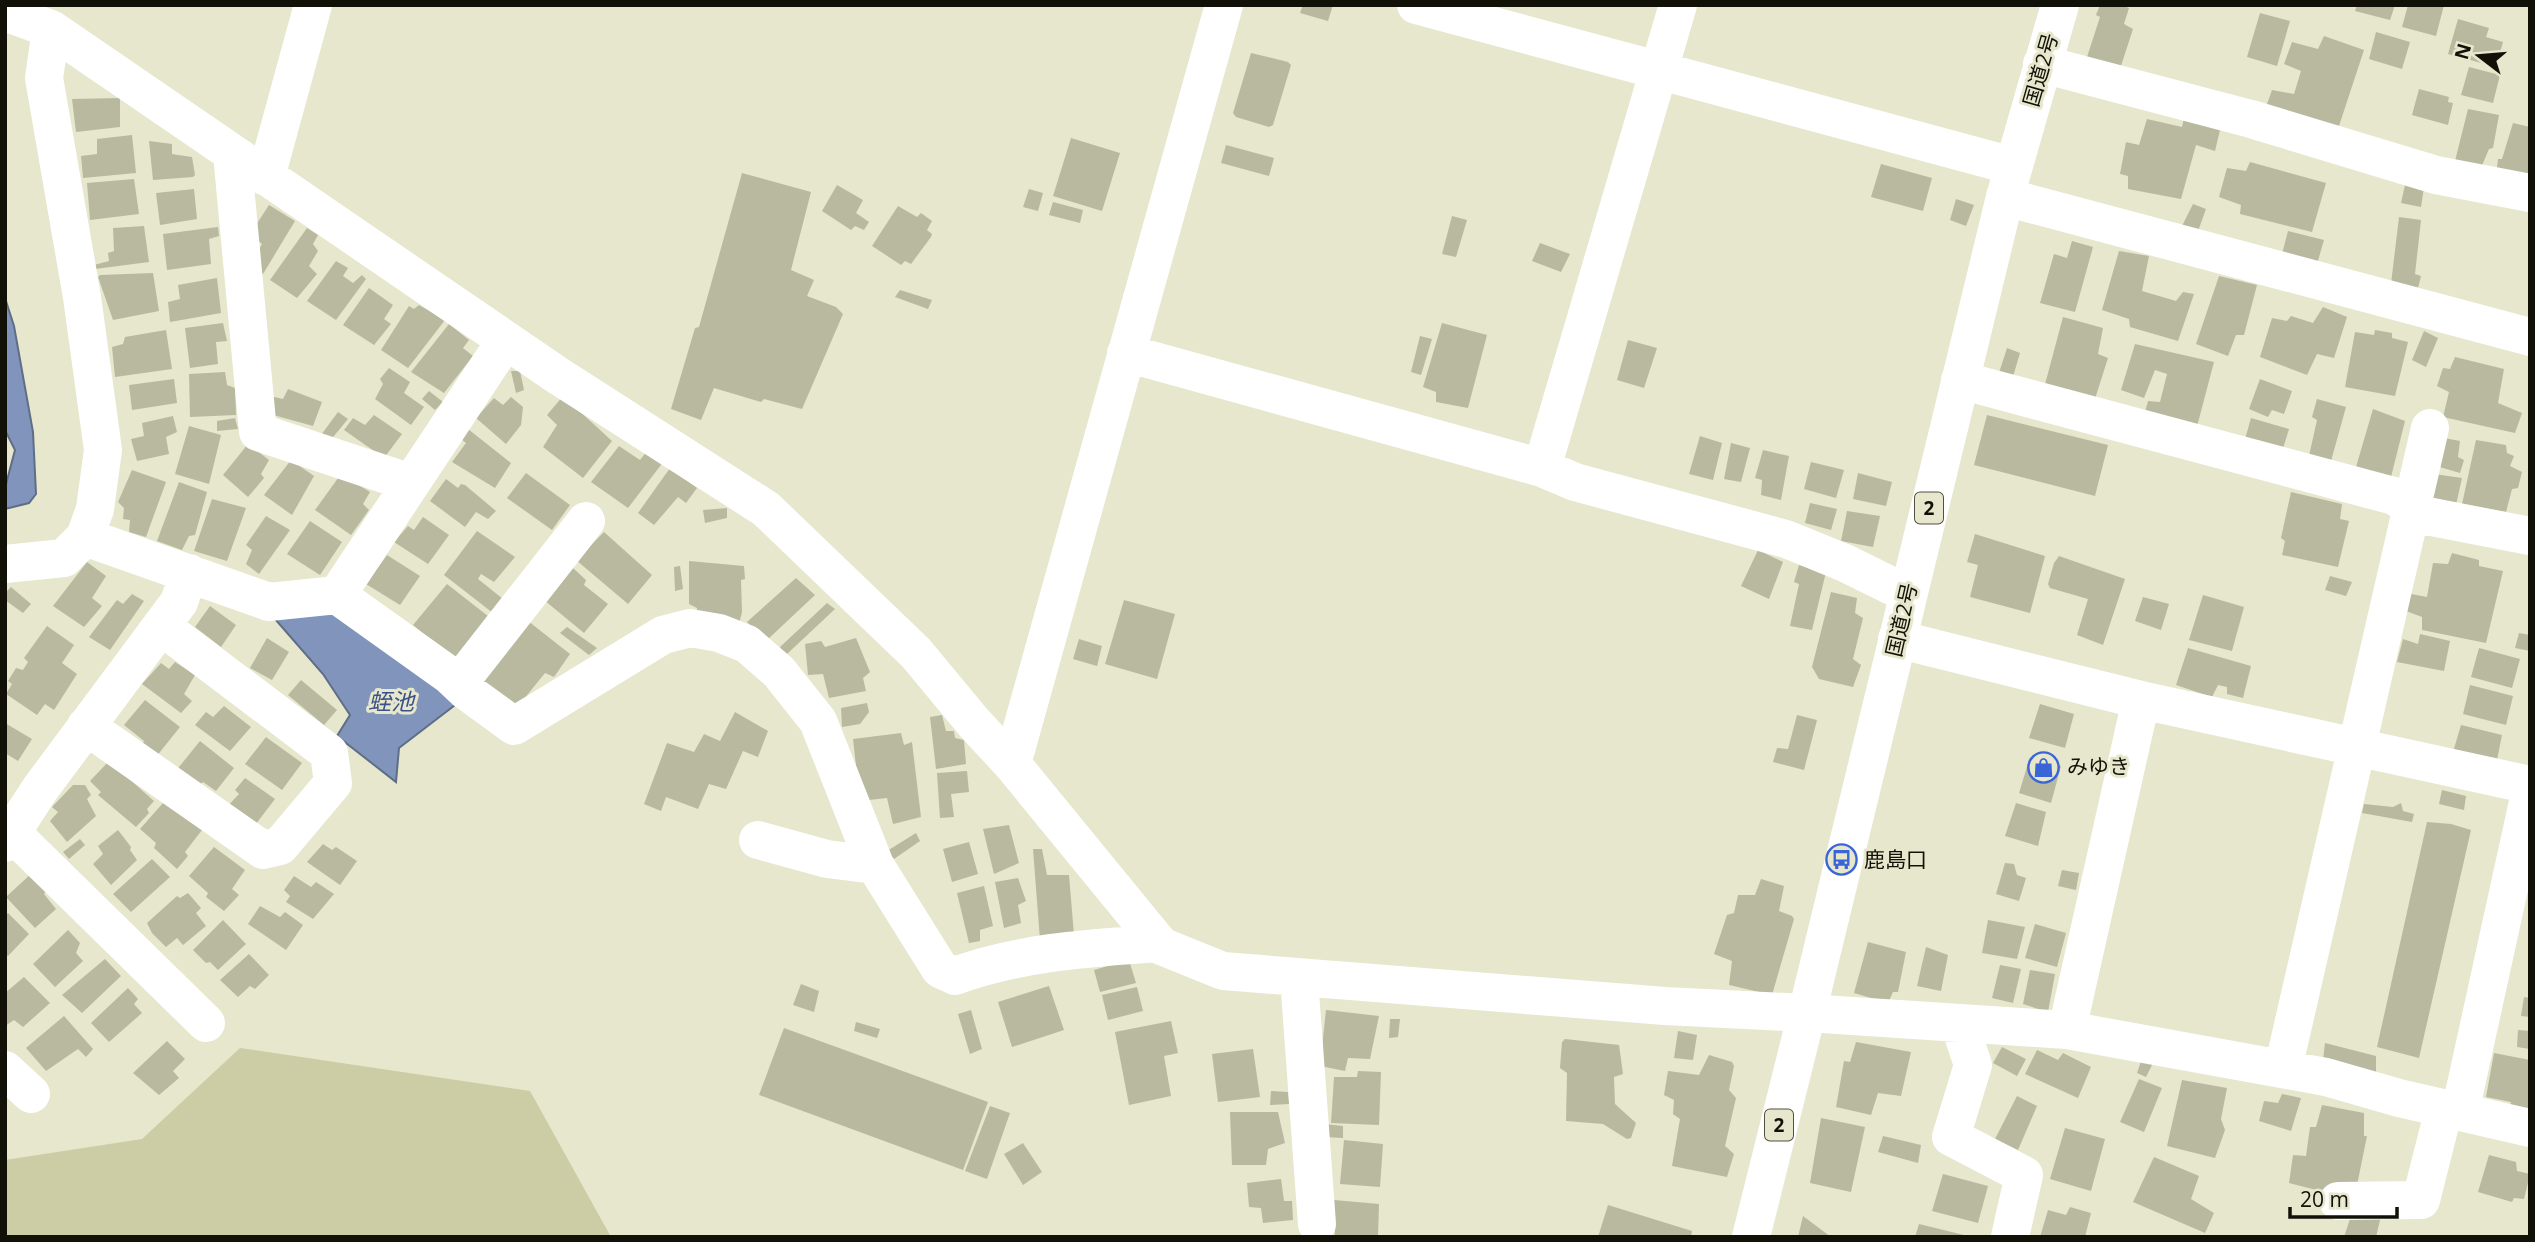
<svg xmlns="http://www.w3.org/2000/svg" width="2535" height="1242" viewBox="0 0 2535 1242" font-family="'Open Sans','Noto Sans JP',sans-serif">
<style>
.green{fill:#cccda5}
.water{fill:#8194bc;stroke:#5f6d86;stroke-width:2}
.building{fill:#b8b99f}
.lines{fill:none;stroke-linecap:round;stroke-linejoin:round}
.minor{stroke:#fff;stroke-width:38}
.highway{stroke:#fff;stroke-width:38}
.labels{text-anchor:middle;stroke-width:6;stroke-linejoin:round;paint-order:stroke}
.shield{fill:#e6e7cc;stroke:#515143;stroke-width:2}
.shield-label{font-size:19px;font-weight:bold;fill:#111108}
.street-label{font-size:21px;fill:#111108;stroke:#e6e7cc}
.poi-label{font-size:21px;fill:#111108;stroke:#e6e7cc;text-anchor:start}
.water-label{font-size:23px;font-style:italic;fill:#3a5288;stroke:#e6e7cc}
</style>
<rect width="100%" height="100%" fill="#e6e7cc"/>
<path class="green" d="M240 1048 530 1091 611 1237H5V1160L142 1139Z"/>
<path class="water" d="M5 298 14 326 33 432 36 494 29 503 5 509V488L15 450 5 430Z
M311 609 351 618 459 702 399 748 396 782 337 736 350 715 323 674 275 619Z"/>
<path class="building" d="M1303 5H1333L1328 21 1300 13Z
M2100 5H2121L2129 8 2124 24 2133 29 2119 72 2086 60 2100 17 2096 15Z
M2357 5H2395L2390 20 2355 11Z
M2408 5H2444L2436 36 2402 27Z
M2260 13 2290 21 2277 66 2247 57Z
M2458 19 2489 28 2486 37 2503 42 2496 67 2448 54Z
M2376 32 2410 42 2402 69 2369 59Z
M2324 36 2364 50 2336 135 2267 104 2272 90 2294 94 2301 71 2284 64 2292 42 2318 49Z
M1251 53 1288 62 1291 65 1273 125 1269 127 1236 117 1233 113Z
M2469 67 2500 75 2493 103 2461 95Z
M2419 89 2449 97 2448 102 2453 103 2448 125 2412 115Z
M120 98V127L76 132 72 99Z
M2468 109 2499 115 2493 148 2489 149 2478 175 2453 169Z
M2185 114 2220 130 2215 151 2196 145 2181 199 2128 189V176L2120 174 2126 142 2139 145 2147 119 2182 127Z
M2513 123 2530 127V184L2496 176 2498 159H2502Z
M132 135 136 173 83 178 81 156 97 154V139Z
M1071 138 1120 153 1102 211 1053 196Z
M149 141 172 144V154L192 157 195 175 193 177 153 180Z
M1226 145 1274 158 1269 176 1221 163Z
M2250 162 2326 183 2312 232 2240 214 2241 205 2219 197 2227 168 2246 171Z
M1881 164 1932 178 1923 211 1871 197Z
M742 173 811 192 791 270 814 280 807 296 836 307 843 314 802 409 764 399 761 402 714 388 701 420 671 409 695 328 699 327Z
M134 179 139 214 90 220 87 183Z
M837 185 863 200 856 213 869 222 864 230 855 226 851 230 822 211Z
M2405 185 2424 187 2421 207 2401 203Z
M194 189 197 219 160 225 156 193Z
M1029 189 1043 193 1038 211 1023 207Z
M1956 199 1974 205 1966 226 1950 220Z
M1053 202 1083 210 1080 223 1049 215Z
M2193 204 2206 209 2197 234 2182 226Z
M269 205 295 221 263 274 250 265 262 244 250 234Z
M898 206 917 217 921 213 932 221 927 230 932 234 931 237 911 264 905 261 901 265 872 246Z
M1452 216 1467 220 1456 257 1442 254Z
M2399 217 2421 220 2415 274 2421 276 2418 288 2391 284Z
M144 226 149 262 95 269 94 265 109 261 108 253 114 251 113 228Z
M218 227 219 236 209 239 211 264 167 270 163 234Z
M307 228 318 235 313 244 318 251 309 266 317 274 297 298 270 280Z
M2288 231 2324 240 2317 264 2282 254Z
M2072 241 2093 247 2075 312 2040 303 2054 254 2067 258Z
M1540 243 1570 254 1561 272 1532 261Z
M2119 251 2149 256 2142 291 2176 301 2183 292 2194 294 2178 341 2130 327 2129 319 2102 310Z
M336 261 348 268 343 276 353 283 362 275 366 279 336 320 307 301Z
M153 273 159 311 113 320 98 277 100 275Z
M2219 276 2257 285 2244 335H2236L2228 356 2196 344Z
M217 278 221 313 170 322 168 302 180 299 178 285Z
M369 288 393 305 384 319 391 324 374 345 343 325Z
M900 290 932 300 928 309 895 297Z
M419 305 445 320 408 368 381 350 409 306 414 309Z
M2323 307 2347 317 2334 358 2317 354 2307 375 2260 357 2272 318 2287 321 2291 316 2313 323Z
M2063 317 2103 328 2098 354 2108 358 2094 402 2044 388Z
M223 323 227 341 216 342 218 364 190 368 185 328Z
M1442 323 1487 335 1468 408 1436 402V392L1423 387Z
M449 324 469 340 463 348 473 356 444 393 411 372Z
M166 330 172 369 115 377 112 347 123 344 125 337Z
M2375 330 2392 333V338L2408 342 2395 396 2345 387 2355 332 2374 335Z
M2424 331 2438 338 2426 367 2412 360Z
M1420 336 1432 339 1421 375 1411 372Z
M1628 340 1657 348 1644 388 1617 380Z
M2135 344 2214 362 2195 434 2142 423 2148 401 2160 402 2167 374 2155 370 2144 398 2121 390Z
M2007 348 2020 353 2012 380 1998 376Z
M2455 357 2504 369 2498 403 2522 413 2515 433 2443 417 2449 392 2437 386 2443 368 2450 369Z
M389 368 410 382 404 393 424 407 411 425 375 399 383 384 380 379Z
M511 371H520L524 390 516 393Z
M225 372 227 385 235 388 236 415 190 417 189 374Z
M174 379 177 403 132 410 129 385Z
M2260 379 2292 391 2284 414 2272 410 2268 417 2249 409Z
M288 389 322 402 313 426 266 413 270 396 283 399Z
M429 391 443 402 435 410 422 399Z
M563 396 612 441 583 478 543 447 557 425 547 415Z
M511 397 523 407 521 425 506 444 476 418 494 398 503 405Z
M2317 399 2346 407 2331 461 2309 456 2317 420 2312 417Z
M2373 409 2405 421 2391 477 2356 467Z
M338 412 348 419 329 442 321 435Z
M374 415 402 434 384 458 344 430 353 418 365 425Z
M1987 415 2108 445 2095 496 1974 465Z
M173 416 177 432 166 437 169 454 137 461 131 439 144 436 142 423Z
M235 418 238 429 217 431V421Z
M2251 418 2289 429 2281 455 2243 446Z
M189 426 221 435 209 484 175 474Z
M468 429 511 463 495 488 452 462 466 443 461 439Z
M1700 436 1722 443 1713 480 1689 474Z
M2444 438 2460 441 2458 457 2464 460 2460 473 2436 466Z
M2476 440 2506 445 2507 453 2514 456 2510 466 2522 472 2518 488 2512 489 2506 512 2462 504Z
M1731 443 1750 448 1741 482 1724 479Z
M248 444 269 460 261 474 264 478 248 497 223 475Z
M619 446 640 460 647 451 664 461 628 508 591 482Z
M1763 450 1789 456 1781 500 1761 495 1762 480 1755 478Z
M291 460 314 476 292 515 264 495Z
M1811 462 1844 470 1836 498 1804 489Z
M670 468 697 488 686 503 678 497 654 525 638 513Z
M132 470 166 482 146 537 129 532 130 520 123 519 124 508 118 502Z
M526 473 570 505 552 530 507 498Z
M1858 473 1892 482 1886 506 1853 499Z
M341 474 370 492 363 504 369 510 351 535 315 510Z
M2434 474 2462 478 2456 505 2429 497Z
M446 479 458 488 461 484 465 485 496 511 488 519 476 512 465 527 430 501Z
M179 482 207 492 195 535 189 536 182 550 157 541Z
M2291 492 2342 504 2340 519 2349 521 2338 567 2282 555 2285 541 2281 538Z
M212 499 246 508 227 561 194 551Z
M1810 503 1837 509 1831 530 1805 523Z
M727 508V518L705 523 703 510Z
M1847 511 1880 516 1873 547 1841 541Z
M266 516 290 530 259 574 246 564 252 550 246 545Z
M423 517 449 535 428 564 394 542 408 526 414 530Z
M310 521 342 542 320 575 287 554Z
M477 531 515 557 494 582 481 574 478 579 503 599 493 613 444 575Z
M604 532 652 575 628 604 576 560Z
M1975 534 2045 556 2030 613 1970 597 1978 565 1967 562Z
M1758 550 1783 562 1769 599 1741 586Z
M2452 553 2479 560V566L2503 571 2486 643 2422 630V617L2406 611 2411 594 2427 597 2433 563 2448 564Z
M387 555 420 576 400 605 366 584Z
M2059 556 2125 579 2103 645 2077 635 2088 599 2050 588 2048 584 2054 563Z
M689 561 744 566 745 579 741 580 742 612 739 624 697 619V608L689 604Z
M87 562 106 576 92 598 102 606 84 627 53 606Z
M1799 565 1826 572 1812 630 1790 626 1799 584 1794 582Z
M680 566 683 589 675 591 674 567Z
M573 568 586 580 584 585 608 604 584 633 544 600Z
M2330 576 2352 582 2346 596 2325 590Z
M796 578 815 595 766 641 747 622Z
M447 584 493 620 456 661 413 625Z
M11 587 31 604 23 613 5 600V593Z
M1831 592 1857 598 1855 613 1863 618 1853 659 1861 665 1853 687 1819 679 1812 667Z
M132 594 144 601 110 650 89 637 117 600 123 604Z
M2203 595 2244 607 2232 651 2189 640Z
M2143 597 2169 604 2161 630 2135 621Z
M1124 600 1175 614 1157 679 1105 664Z
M827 603 835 609 787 654 781 649 780 647Z
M210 606 236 625 221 647 195 627Z
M528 621 570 654 554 677 545 673 515 710 478 683Z
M47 626 74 645 62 663 77 674 54 710 45 704 37 715 6 694 12 684 8 681 16 668 23 670 28 662 24 658Z
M567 627 597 648 589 655 560 633Z
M2519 633 2530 635V651L2515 648Z
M2420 634 2450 641 2444 671 2397 662 2403 639 2418 644Z
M267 638 289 652 272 680 250 668Z
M856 638 870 672 863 678 866 691 829 698 823 674 808 675 805 644 821 641 825 647Z
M1079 639 1102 646 1097 666 1073 659Z
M2188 648 2251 666 2243 698 2227 694V687L2218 685 2212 697 2176 685Z
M2479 648 2520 659 2512 688 2471 677Z
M175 662 195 675 184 694 192 701 181 713 142 684 161 663 169 669Z
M301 680 337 710 324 725 288 695Z
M2470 685 2513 696 2506 725 2463 714Z
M145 700 180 727 156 757 141 747 144 741 124 725Z
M867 703 869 712 860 724 842 727 841 708Z
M2040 704 2074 714 2065 748 2029 738Z
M224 706 251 727 230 751 195 725 206 712 213 717Z
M735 712 768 731 758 757 743 751 726 789 709 784 698 809 666 797 661 811 644 804 667 743 694 752 704 734 720 741Z
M942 715 946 731H954L955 738 964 740 966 764 936 769 930 717Z
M1797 715 1817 720 1804 770 1773 762 1777 748 1788 749Z
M5 723 32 739 18 761 5 753Z
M2461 725 2502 735 2496 765 2453 752Z
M901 733 904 745 912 742 921 817 893 824 887 798 860 801 853 739Z
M266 737 302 763 282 790 245 764Z
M200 741 234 768 216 791 203 782 196 788 175 772Z
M2030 757 2061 766 2051 803 2019 793Z
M109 761 154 801 147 809 149 813 136 827 98 795 101 792 90 781Z
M967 771 969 792 951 794 954 817 940 818 937 773Z
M245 778 275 799 252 829 224 810 239 794 235 790Z
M73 785H85L91 795 87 799 96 816 67 842 50 821 58 812 52 807Z
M2442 790 2466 796 2464 810 2439 804Z
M163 803 202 830 185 852 188 856 177 869 154 848 156 843 140 829Z
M2016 803 2046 812 2038 846 2005 836Z
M2401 803 2403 811 2414 814 2412 822 2362 813 2364 804 2393 807Z
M2427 822 2451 824 2471 830 2419 1058 2377 1047Z
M1009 825 1019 863 994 874 983 829Z
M118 830 131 847 130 850 137 860 111 885 93 864 103 854 98 846Z
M916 833 920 841 894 859 887 851Z
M80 839 85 845 69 859 63 852Z
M969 842 978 874 952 882 943 849Z
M323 844 332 850 336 847 357 861 340 885 307 862Z
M214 847 245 870 232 889 239 895 224 911 206 897 208 893 189 876Z
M1033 849H1042L1047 875H1069L1074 935 1040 940Z
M152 859 170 877 131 912 113 894Z
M2005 863 2014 864 2017 875 2026 878 2019 901 1996 894Z
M2062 870 2079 873 2076 890 2058 886Z
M33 872 48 888 44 894 56 909 35 928 6 897Z
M294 876 311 887 316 882 334 894 313 919 286 902 290 896 284 890Z
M1018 878 1026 901 1018 905 1021 923 1004 928 995 882Z
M1761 879 1784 886 1779 911 1792 916 1794 919 1772 995 1729 985 1732 961 1714 954 1727 915 1734 913 1738 895H1755Z
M984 886 993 926 980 930V941L969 943 957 893Z
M188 893 201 908 196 913 206 926 183 945 177 938 166 947 152 933 147 923 177 896 180 898Z
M260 906 280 917 285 912 303 925 286 950 248 924Z
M8 913 29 934 8 956 5 954V916Z
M223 920 246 944 218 970 210 962 206 963 193 950Z
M1988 920 2025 927 2017 959 1982 953Z
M2035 924 2066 933 2057 967 2025 958Z
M68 930 80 943 76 953 83 961 55 987 33 964Z
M1868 942 1906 952 1898 992H1893L1888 1003 1854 993Z
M1926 947 1948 955 1941 991 1917 986Z
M249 954 269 975 255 989 250 986 238 997 220 980Z
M105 959 121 976 82 1013 62 995Z
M1129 960 1136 983 1100 992 1094 970Z
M2000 965 2021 969 2013 1003 1992 998Z
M2030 970 2055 974 2048 1012 2023 1004Z
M24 977 50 1003 23 1027 14 1020 5 1026V993Z
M801 984 819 991 814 1012 793 1005Z
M1049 986 1064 1030 1012 1047 998 1002Z
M1137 987 1143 1011 1108 1020 1102 995Z
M128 988 138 999 134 1004 142 1013 109 1042 91 1023Z
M2524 997 2530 998V1017L2521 1016Z
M971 1010 982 1049 970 1054 958 1014Z
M1326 1010 1379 1016 1370 1059 1348 1058 1345 1071 1320 1066Z
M64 1016 93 1049 86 1057 78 1049 46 1071 26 1048Z
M1390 1019H1400L1398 1037 1389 1038Z
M1171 1021 1178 1053 1164 1056 1171 1096 1129 1105 1115 1032Z
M856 1022 880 1029 877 1038 854 1031Z
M784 1028 988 1102 963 1170 759 1095Z
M2518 1030 2530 1031V1049L2517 1047Z
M1678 1031 1697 1035 1693 1060 1674 1058Z
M1565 1039 1619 1045 1623 1074 1614 1077 1615 1104 1636 1123 1631 1138 1627 1139 1603 1124 1566 1121 1567 1073 1560 1068 1562 1042Z
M167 1041 185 1059 173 1071 179 1078 159 1095 133 1073Z
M1856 1042 1911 1052 1901 1096 1878 1093 1871 1115 1836 1107 1844 1061 1850 1062Z
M2325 1043 2376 1056V1074L2323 1060Z
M2002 1047 2026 1059 2017 1076 1993 1063Z
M1253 1049 1260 1097 1218 1102 1212 1054Z
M2037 1050 2058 1060 2063 1053 2091 1067 2078 1098 2025 1074Z
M2494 1053 2530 1060V1112L2510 1108 2511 1102 2486 1097Z
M1709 1055 1732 1062 1734 1066 1729 1090 1736 1098 1725 1146 1734 1154 1727 1177 1672 1166 1680 1119 1673 1114 1674 1100 1664 1095 1668 1071 1699 1075Z
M2143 1055 2155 1059 2146 1077 2137 1073Z
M1358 1071 1381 1072 1379 1125 1331 1123 1334 1077H1357Z
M2139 1079 2162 1088 2144 1132 2120 1122Z
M2182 1080 2227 1088 2221 1119 2225 1130 2215 1158 2167 1146Z
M1271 1091 1288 1092 1289 1104 1270 1105Z
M2282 1094 2301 1098 2291 1131 2259 1121 2264 1101 2278 1103Z
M2017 1096 2037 1106 2018 1150 1995 1139Z
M2322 1105 2364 1113V1136H2367L2356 1190 2328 1193 2289 1183 2293 1155 2306 1156 2310 1127H2316Z
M990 1106 1010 1113 987 1179 965 1171Z
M1230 1112H1278L1285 1143 1268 1149 1266 1165H1232Z
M1821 1118 1865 1127 1851 1192 1810 1183Z
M1324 1124 1343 1126V1138L1324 1137Z
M2065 1128 2105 1139 2091 1191 2050 1179Z
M1883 1136 1921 1145 1918 1163 1878 1152Z
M1344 1140 1383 1144 1380 1187 1340 1184Z
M1023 1143 1042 1172 1023 1185 1004 1154Z
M2489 1155 2516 1162 2517 1171 2530 1174 2524 1199 2514 1198 2512 1202 2478 1192Z
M2154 1157 2199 1176 2191 1199 2214 1213 2205 1233 2133 1202Z
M1943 1174 1988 1186 1978 1223 1932 1211Z
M1281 1179 1284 1201H1292L1293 1220 1263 1223 1261 1208 1249 1207 1247 1183Z
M1334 1200 1379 1204 1378 1237H1335Z
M1608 1205 1692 1231 1691 1237H1598Z
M2070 1207 2091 1213 2085 1237H2040L2048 1210 2066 1215Z
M1803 1216 1831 1237H1798Z
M2351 1216H2381L2376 1237H2344Z
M1919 1224 1968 1236V1237H1915Z"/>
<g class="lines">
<path class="minor" d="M1416 5 2013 166
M5 12 51 29 557 375 766 509 916 653 974 723 1012 764 1161 946 1223 971 1665 1006 1807 1013 2067 1030 2326 1077 2399 1098 2530 1128
M2042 64 2251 119 2436 175 2530 193
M232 154 258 432 411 483
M266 177 313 5
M2005 197 2530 337
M1126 353 1542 468 1575 482 1786 539 1845 563 1908 594
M1960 380 2394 496 2427 516 2530 536
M1542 468 1678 5
M85 537 269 602 337 595 506 340
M5 564 64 558 85 537 95 509 103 450 82 297 44 78 51 29
M337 595 449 675 466 674 586 521
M1897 639 2141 700 2530 785
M449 675 466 691 514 726 663 635 690 628 719 633 747 644 779 672 818 721 875 865 940 969 955 976C1020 952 1091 948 1159 943
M86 726 263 850 280 846 333 783 329 753 161 626
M1012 764 1224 5
M12 833 206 1023
M758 840 827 859 875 865
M5 843 40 789 179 602 189 573
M1299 978 1317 1224
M1959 1023 1973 1065 1951 1137 2024 1175 2010 1237
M2067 1030 2141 700
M2283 1069 2430 428
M5 1070 31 1094
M2460 1112 2530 793
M2338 1201 2421 1200 2444 1109"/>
<path class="highway" d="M1751 1237 1807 1013 2005 197 2060 5"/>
</g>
<defs>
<symbol id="shop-ring" viewBox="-11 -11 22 22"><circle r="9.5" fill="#e6e7cc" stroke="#3965d6" stroke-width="1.5"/><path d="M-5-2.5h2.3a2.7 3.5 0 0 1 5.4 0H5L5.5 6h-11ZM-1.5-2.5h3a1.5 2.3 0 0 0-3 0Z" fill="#3965d6"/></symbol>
<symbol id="bus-ring" viewBox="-11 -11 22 22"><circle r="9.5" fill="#e6e7cc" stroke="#3965d6" stroke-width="1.5"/><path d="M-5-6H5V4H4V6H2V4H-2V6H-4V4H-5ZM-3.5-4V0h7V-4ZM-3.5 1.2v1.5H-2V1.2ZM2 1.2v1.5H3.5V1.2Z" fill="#3965d6"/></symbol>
</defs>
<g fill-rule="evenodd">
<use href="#shop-ring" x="2026" y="750" width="35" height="35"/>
<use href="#bus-ring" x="1824" y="842" width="35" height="35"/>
</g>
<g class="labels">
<g class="shield">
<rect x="1915" y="492.5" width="28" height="31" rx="5"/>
<rect x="1765" y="1109.5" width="28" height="31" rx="5"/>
</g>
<g class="shield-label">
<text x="1929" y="515">2</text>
<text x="1779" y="1132">2</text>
</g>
<g class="street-label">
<text transform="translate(2041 70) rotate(-74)" y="7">国道2号</text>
<text transform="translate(1902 620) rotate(-77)" y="7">国道2号</text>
</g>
<g class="poi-label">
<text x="2067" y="774">みゆき</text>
<text x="1864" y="867">鹿島口</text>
</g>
<g class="water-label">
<text x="391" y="710">蛭池</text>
</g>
</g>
<rect width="2535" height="1242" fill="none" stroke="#111108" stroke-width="14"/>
<g transform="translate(2479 56) rotate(286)" stroke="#e6e7cc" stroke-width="5" paint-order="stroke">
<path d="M0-5L12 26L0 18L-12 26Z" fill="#111108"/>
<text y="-10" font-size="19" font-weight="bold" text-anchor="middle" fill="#111108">N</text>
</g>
<path d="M2290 1207v10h107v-10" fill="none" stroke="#111108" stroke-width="3.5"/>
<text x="2300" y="1207" font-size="21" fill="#111108" stroke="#e6e7cc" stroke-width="5" paint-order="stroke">20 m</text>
</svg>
